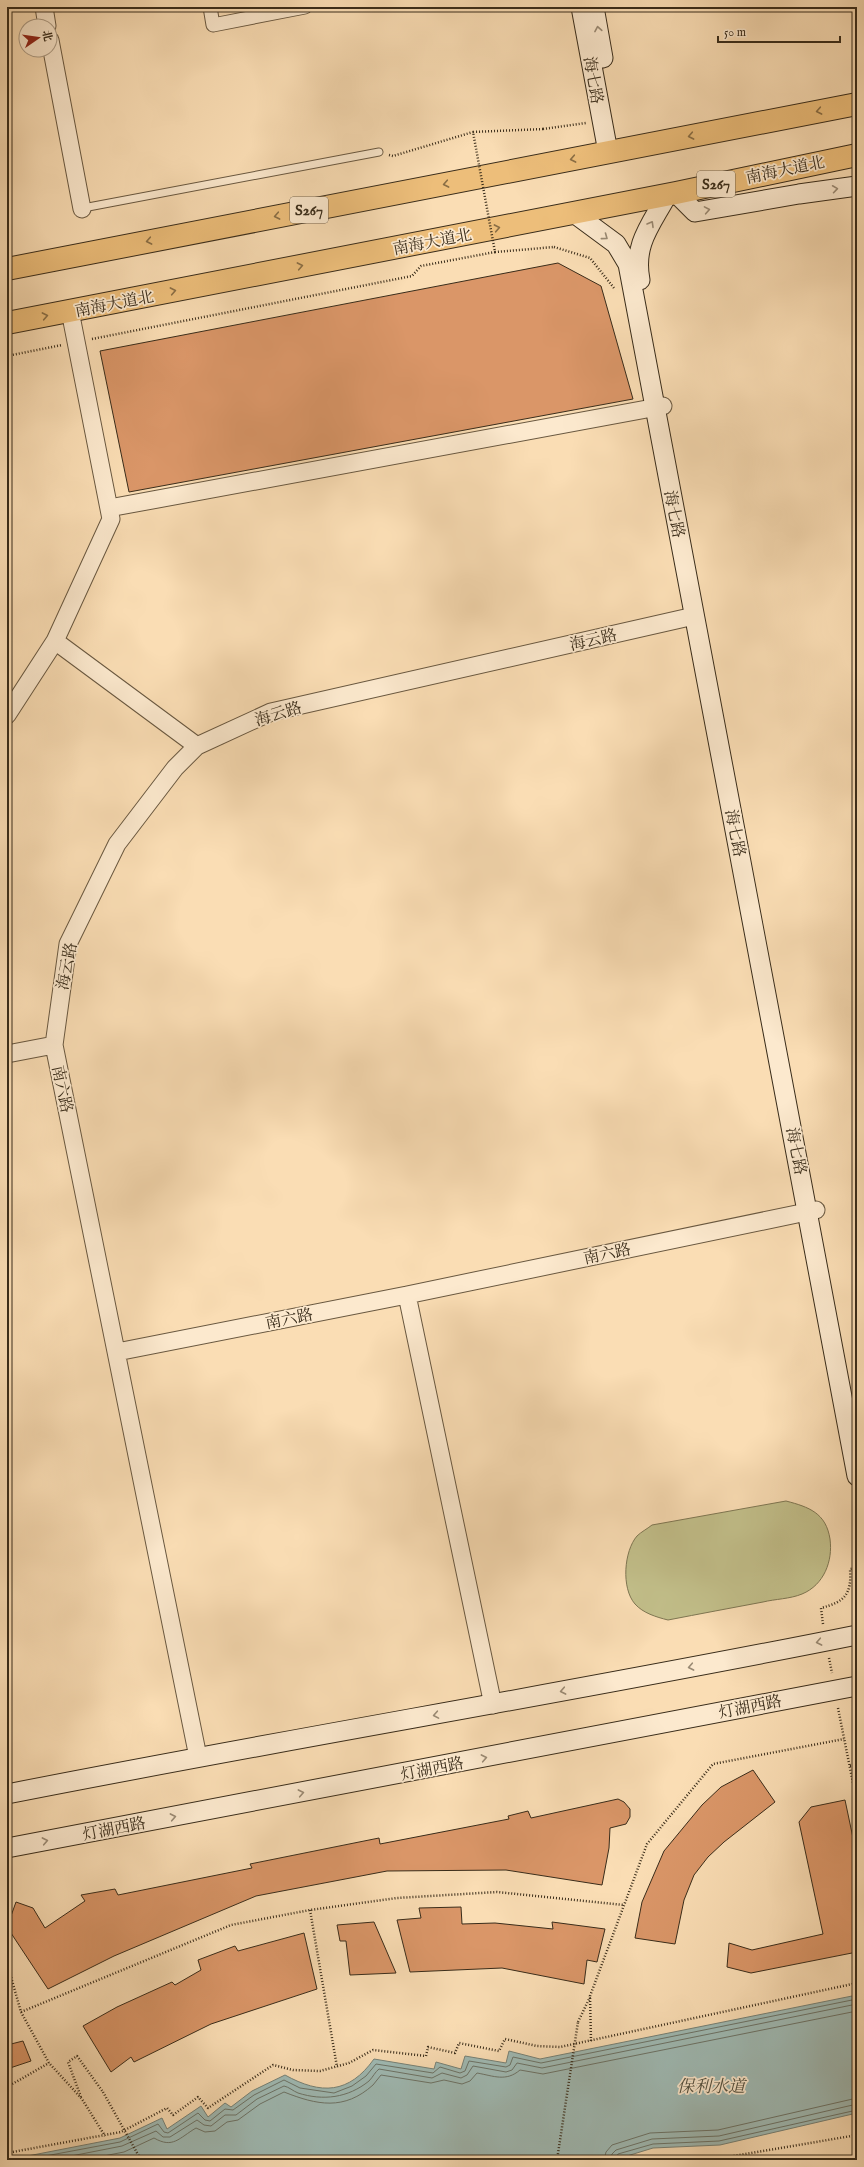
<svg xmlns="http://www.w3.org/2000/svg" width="864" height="2167" viewBox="0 0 864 2167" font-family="'IM FELL English','Noto Serif SC',serif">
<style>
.green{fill:#c2bf8a;stroke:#7e7652}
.water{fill:#9fbab4;stroke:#768176}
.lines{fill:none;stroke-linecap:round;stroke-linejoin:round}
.shore{stroke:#6c7367;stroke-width:1}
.building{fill:#da9668;stroke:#392c1a}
.service-casing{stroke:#695840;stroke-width:9}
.minor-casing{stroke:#695840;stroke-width:15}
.tertiary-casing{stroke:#695840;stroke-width:19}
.secondary-casing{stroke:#392c1a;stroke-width:21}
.trunk-casing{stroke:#392c1a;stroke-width:24}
.path{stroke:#392c1a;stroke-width:2.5;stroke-dasharray:1 2;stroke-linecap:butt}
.service{stroke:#fce9ce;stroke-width:7}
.minor{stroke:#fce9ce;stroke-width:13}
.tertiary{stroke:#fce9ce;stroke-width:17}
.secondary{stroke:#fce9ce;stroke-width:19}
.trunk{stroke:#edbe7a;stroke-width:22}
.path-bridge{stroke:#392c1a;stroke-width:2.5;stroke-dasharray:1 2;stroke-linecap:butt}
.oneway{stroke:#9a8a74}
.oneway2{stroke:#8a6e45}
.labels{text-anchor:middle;stroke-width:3.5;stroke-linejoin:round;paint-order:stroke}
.shield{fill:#fce9ce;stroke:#746550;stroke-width:1}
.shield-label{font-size:15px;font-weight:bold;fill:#392c1a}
.street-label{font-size:16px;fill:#392c1a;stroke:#fce9ce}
.water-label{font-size:17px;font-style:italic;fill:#525040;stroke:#fce9ce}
</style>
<rect width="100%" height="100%" fill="#faddb4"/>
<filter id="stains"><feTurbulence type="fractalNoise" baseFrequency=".005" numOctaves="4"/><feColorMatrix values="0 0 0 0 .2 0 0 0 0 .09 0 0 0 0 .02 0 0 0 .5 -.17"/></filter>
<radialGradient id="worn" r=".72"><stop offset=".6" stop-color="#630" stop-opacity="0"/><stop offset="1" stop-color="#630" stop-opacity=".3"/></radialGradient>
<path class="green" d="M786 1501C809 1507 826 1513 830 1539 833 1561 824 1585 802 1594 790 1599 775 1599 763 1602 731 1608 699 1614 668 1620 656 1617 643 1613 635 1604 621 1588 624 1551 637 1536 641 1532 647 1529 652 1525Z"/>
<path class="water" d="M857 1995V2113L720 2145 653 2148 614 2160H7L120 2138 162 2118 167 2129 201 2106 208 2117 225 2103 231 2107 252 2091 285 2075C321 2095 349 2094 374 2059L434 2069 436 2062 461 2069 465 2056 506 2063 509 2051 540 2059Z"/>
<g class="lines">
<path class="shore" d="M24 2160 120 2142 158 2124 164 2132 168 2133 198 2113 205 2120 210 2121 225 2109 233 2110 254 2095 284 2080 300 2088 334 2093 352 2086 366 2076 376 2064 433 2073 440 2067 460 2073 465 2071 469 2061 506 2067 510 2065 513 2057 541 2063 857 1999
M51 2160 122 2146 156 2131 163 2137H170L197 2120 204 2125 211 2126 225 2115H236L257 2099 284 2086C289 2087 293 2091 298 2093 323 2101 348 2098 369 2081 373 2077 375 2072 379 2069L432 2078 442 2073 461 2078 467 2075 473 2066 506 2072 512 2070 517 2063 542 2068 857 2004
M83 2160 124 2152 154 2138C173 2149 179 2138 196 2128L205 2132 215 2131 227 2122 238 2120 260 2104 284 2092C317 2105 344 2111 373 2085 376 2082 378 2078 381 2075L431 2083 444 2080 462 2084 470 2081 477 2073C494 2076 506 2082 520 2070L543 2074 857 2011
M604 2160 606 2152 612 2145 650 2133 718 2130 857 2098
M610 2160 612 2154 616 2150 652 2139 719 2136 857 2104
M615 2160 618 2154 653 2144 719 2141 857 2110"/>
</g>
<path class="building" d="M558 263 601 286 633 399 129 492 100 351Z
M753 1770 775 1802 724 1842 708 1857 694 1875 684 1900 675 1944 635 1938 642 1902 664 1851 702 1805 721 1787Z
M618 1799 624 1802 630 1809V1817L626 1824 610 1828 609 1848 602 1885 506 1870 387 1871 256 1896 114 1956 48 1989 7 1927 16 1902 33 1908 45 1928 85 1901 81 1895 115 1889 118 1895 252 1868 250 1864 379 1838 380 1844 509 1819 508 1816 528 1811 531 1818Z
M845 1800 857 1857V1952L751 1973 727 1967 729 1943 752 1950 823 1934 799 1822 811 1807Z
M461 1907 462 1924 495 1923 553 1929 552 1922 605 1929 597 1962 587 1960 584 1984 502 1968 410 1972 397 1920 421 1918 419 1908Z
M374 1922 396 1973 350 1975 346 1941H340L337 1925Z
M304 1933 317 1989 211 2024 134 2062 131 2057 111 2072 83 2026 117 2007 172 1982 175 1985 201 1970 198 1960 235 1946 238 1951Z
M23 2041 31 2061 7 2069V2045Z"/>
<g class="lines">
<defs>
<path id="service" d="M83 208 379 152"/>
<path id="minor" d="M210 7 213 25 305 7"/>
<path id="tertiary" d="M44 7 47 26
M50 40 82 209
M109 508 663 406
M55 641 197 746
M7 715 55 641 111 519 70 311
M7 1054 54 1045
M407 1295 493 1705
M117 1352 407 1295 816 1210
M198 1757 54 1045 68 944 117 844 175 768 197 746 271 712 694 616"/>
<path id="secondary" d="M581 7 608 152
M594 7 603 58
M676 193 695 212 799 194 857 186
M574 213 616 244 628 264 857 1476
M640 280C633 244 651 225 667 195
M7 1794C290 1738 574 1692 857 1635
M7 1848 857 1686"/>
<path id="trunk" d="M7 269 857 104
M7 323 676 193 857 155"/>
</defs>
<use href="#service" class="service-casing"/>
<use href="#minor" class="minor-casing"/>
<use href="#tertiary" class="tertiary-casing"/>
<use href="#secondary" class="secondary-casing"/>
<use href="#trunk" class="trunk-casing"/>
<path class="path" d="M543 129 586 123
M389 155 393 156 473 132
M554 247 590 258 614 288
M92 339 412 276 421 266 495 252
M7 356 62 345
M823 1624 821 1608C844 1602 852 1595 850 1569L857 1568
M829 1658 832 1673
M838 1708 857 1803
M850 1766 857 1765
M310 1910 337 2067
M7 1963 21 2012 49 2063 82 2099 105 2136
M21 2012 231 1925 310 1910 397 1898 497 1892 624 1905
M578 2022 590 1997
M591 2041 590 1996 647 1844 713 1764 844 1739
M7 2087 49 2063
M81 2097 68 2062 77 2056 103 2092
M7 2153 121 2132 167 2108 173 2115 198 2097 208 2108 273 2065 293 2070 320 2071 349 2063 373 2050 426 2056 428 2047 455 2053 459 2043 499 2051 505 2039 537 2046 560 2047 857 1983
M710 2160 857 2135"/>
<use href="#service" class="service"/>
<use href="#minor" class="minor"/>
<use href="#tertiary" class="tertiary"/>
<use href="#secondary" class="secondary"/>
<use href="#trunk" class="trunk"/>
<path class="path-bridge" d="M543 129 473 132 495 252 554 247
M103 2092 141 2160
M557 2160 578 2022"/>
</g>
<defs><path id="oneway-chevron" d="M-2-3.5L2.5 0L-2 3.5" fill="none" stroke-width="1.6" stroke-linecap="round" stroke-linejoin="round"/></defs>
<g class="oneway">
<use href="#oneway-chevron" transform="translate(598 29) rotate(-100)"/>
<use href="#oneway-chevron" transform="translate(835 189) rotate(-8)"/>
<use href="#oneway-chevron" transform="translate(707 210) rotate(-10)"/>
<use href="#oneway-chevron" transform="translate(651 224) rotate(-60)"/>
<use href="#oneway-chevron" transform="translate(605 237) rotate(36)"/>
<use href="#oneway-chevron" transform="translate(819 1642) rotate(169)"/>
<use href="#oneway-chevron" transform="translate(691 1667) rotate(169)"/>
<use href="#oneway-chevron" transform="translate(563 1691) rotate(169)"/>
<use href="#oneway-chevron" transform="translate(436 1715) rotate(170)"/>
<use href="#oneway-chevron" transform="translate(484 1758) rotate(-11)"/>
<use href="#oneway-chevron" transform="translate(301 1793) rotate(-11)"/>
<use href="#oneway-chevron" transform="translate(173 1817) rotate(-11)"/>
<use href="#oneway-chevron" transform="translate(45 1841) rotate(-11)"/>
</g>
<g class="oneway2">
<use href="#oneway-chevron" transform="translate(819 111) rotate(169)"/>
<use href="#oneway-chevron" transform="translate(691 136) rotate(169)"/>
<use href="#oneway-chevron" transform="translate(573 159) rotate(169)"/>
<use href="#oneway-chevron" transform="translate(446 184) rotate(169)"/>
<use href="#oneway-chevron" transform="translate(277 216) rotate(169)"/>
<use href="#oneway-chevron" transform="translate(497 228) rotate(-11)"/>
<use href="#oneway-chevron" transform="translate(149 241) rotate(169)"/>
<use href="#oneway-chevron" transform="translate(300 266) rotate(-11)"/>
<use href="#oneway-chevron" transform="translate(173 291) rotate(-11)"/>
<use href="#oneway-chevron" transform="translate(45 316) rotate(-11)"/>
</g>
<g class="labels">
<g class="shield">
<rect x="697" y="171" width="38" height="26" rx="3"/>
<rect x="290" y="197" width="38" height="26" rx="3"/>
</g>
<g class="shield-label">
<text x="716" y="189">S267</text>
<text x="309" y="215">S267</text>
</g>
<g class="street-label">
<text transform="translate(594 80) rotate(80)" y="6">海七路</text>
<text transform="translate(785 169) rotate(-12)" y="6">南海大道北</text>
<text transform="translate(432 241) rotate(-11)" y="6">南海大道北</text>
<text transform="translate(114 303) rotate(-11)" y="6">南海大道北</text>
<text transform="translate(675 514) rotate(79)" y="6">海七路</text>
<text transform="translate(593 639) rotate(-13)" y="6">海云路</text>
<text transform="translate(278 713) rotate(-17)" y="6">海云路</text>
<text transform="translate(736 833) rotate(79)" y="6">海七路</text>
<text transform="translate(66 966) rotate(-79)" y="6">海云路</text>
<text transform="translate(63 1089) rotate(78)" y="6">南六路</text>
<text transform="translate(797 1151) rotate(79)" y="6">海七路</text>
<text transform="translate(607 1253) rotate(-12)" y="6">南六路</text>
<text transform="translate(289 1318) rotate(-11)" y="6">南六路</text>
<text transform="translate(750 1706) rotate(-11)" y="6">灯湖西路</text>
<text transform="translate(432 1768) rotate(-11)" y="6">灯湖西路</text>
<text transform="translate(114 1828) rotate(-11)" y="6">灯湖西路</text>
</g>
<g class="water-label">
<text x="711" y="2092">保利水道</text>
</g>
</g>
<rect width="864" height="2167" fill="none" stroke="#faddb4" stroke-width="24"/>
<rect x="8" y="8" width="848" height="2151" fill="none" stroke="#392c1a" stroke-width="2"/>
<rect x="12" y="12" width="840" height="2143" fill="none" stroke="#392c1a"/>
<g transform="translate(38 38) rotate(77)"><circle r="19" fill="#fce9ce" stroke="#ae9d86"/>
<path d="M0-3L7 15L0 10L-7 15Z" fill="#8f2418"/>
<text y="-6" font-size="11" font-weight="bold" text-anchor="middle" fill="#392c1a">北</text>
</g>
<path d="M718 36v6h122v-6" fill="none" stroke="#392c1a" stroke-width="2"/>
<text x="724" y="36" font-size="12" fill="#392c1a" stroke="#fce9ce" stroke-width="3" paint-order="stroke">50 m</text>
<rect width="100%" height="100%" filter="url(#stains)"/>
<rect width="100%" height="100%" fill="url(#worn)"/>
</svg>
